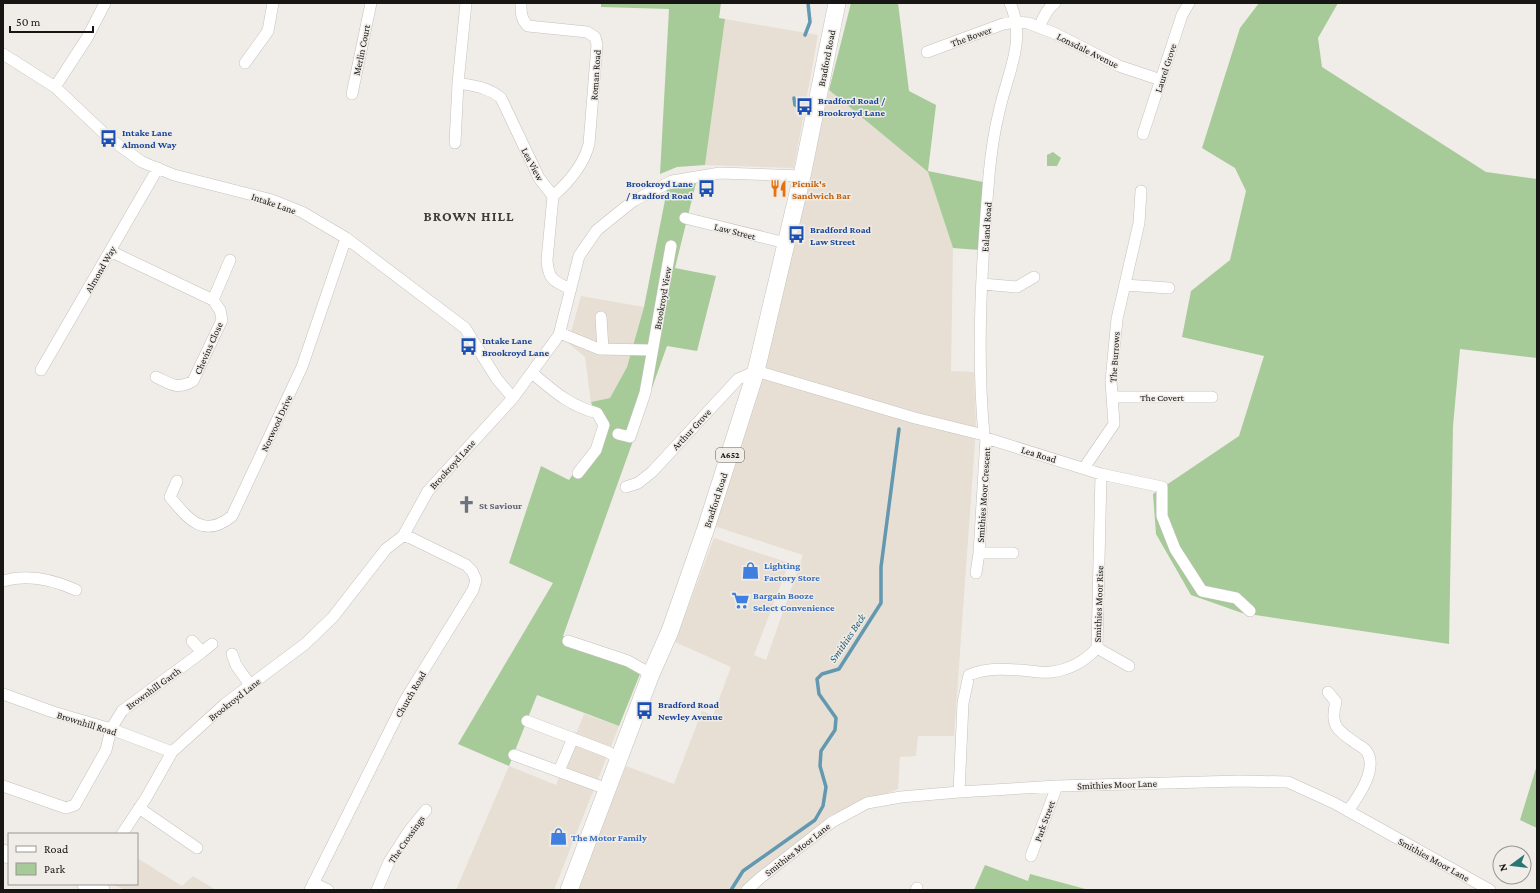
<svg xmlns="http://www.w3.org/2000/svg" width="1540" height="893" viewBox="0 0 1540 893" font-family="'Crimson Pro',serif">
<style>
.built{fill:#e7dfd3}
.green{fill:#a7ca99}
.lines{fill:none;stroke-linecap:round;stroke-linejoin:round}
.stream{stroke:#6398b1;stroke-width:3.5}
.minor-casing{stroke:#c5c2bd;stroke-width:12}
.primary-casing{stroke:#c5c2bd;stroke-width:18}
.minor{stroke:#fff;stroke-width:11}
.primary{stroke:#fff;stroke-width:17}
.labels{text-anchor:middle;stroke-width:3;stroke-linejoin:round;paint-order:stroke}
.shield{fill:#f0ece7;stroke:#585653;stroke-width:1}
.shield-label{font-size:9px;font-weight:bold;fill:#171614}
.street-label{font-size:10px;fill:#171614;stroke:#f0ece7}
.transit-label{font-size:10px;font-weight:bold;fill:#164399;stroke:#f0ece7;text-anchor:start}
.food-label{font-size:10px;font-weight:bold;fill:#c56008;stroke:#f0ece7;text-anchor:start}
.worship-label{font-size:10px;font-weight:bold;fill:#5b616d;stroke:#f0ece7;text-anchor:start}
.shop-label{font-size:10px;font-weight:bold;fill:#366cbe;stroke:#f0ece7;text-anchor:start}
.water-label{font-size:11px;font-style:italic;fill:#1e5972;stroke:#f0ece7}
.district-label{font-size:14px;font-weight:bold;letter-spacing:1px;fill:#3f3b37;stroke:#f0ece7}
</style>
<rect width="100%" height="100%" fill="#f0ece7"/>
<path class="built" d="M725 19 818 35 794 168 705 165Z
M829 90 928 172 953 248 951 371 974 372 976 428 954 736H918L916 756 900 757 898 789 829 816 816 828 738 890H577L626 766 674 784 702 711 713 715 731 667 675 642 714 538 789 563 754 655 766 660 803 555 714 526 759 387Z
M581 296 644 307 627 367 610 398 591 402 585 357 568 343Z
M584 714 619 726 554 890H456L509 766 556 785Z
M137 858 182 886 193 876 216 890H126L111 884H137Z"/>
<path class="green" d="M601 3H721L719 18 725 19 705 165 677 167 660 174 669 9 601 7Z
M851 3H898L909 91 936 105 928 171 983 182 980 250 953 248 928 172 829 90Z
M1259 3H1338L1318 38 1322 67 1486 172 1537 179V358L1460 349 1453 426 1449 644 1242 613 1191 595 1156 534 1153 494 1239 436 1264 356 1182 337 1191 291 1230 260 1246 191 1235 168 1202 148 1240 28Z
M1053 152 1061 158 1057 166H1047V155Z
M696 183 675 268 716 276 697 351 667 346 563 636 619 653 644 664 619 726 537 695 509 766 458 744 553 583 509 563 541 466 569 480 591 449 599 425 591 402 610 398 627 367 644 307 667 190Z
M1537 765V828L1520 820Z
M985 865 1028 881 1030 874 1089 890H974Z"/>
<g class="lines">
<path class="stream" d="M805 35 810 22 808 3
M794 98 795 105 801 108
M731 890 743 871 815 820 823 806 826 787 820 766 821 751 835 730 836 718 819 694 817 679 822 674 839 669 881 603V567L899 429"/>
<defs>
<path id="minor" d="M521 3C521 13 521 19 528 26L587 32 595 37 597 45 589 144C584 164 569 182 553 196
M1039 27C1043 19 1047 8 1055 3
M927 52 1003 24 1016 22 1028 23 1054 33 1119 66 1161 80
M3 54 55 87 109 138 142 162 174 175 272 200 302 212 346 238 465 328 497 379 513 398
M245 63 268 31 273 3
M458 83C474 86 488 87 501 98L539 178 553 196 547 260C548 279 554 282 571 289
M55 87 87 38 105 3
M352 94 371 3
M1143 134 1182 15 1189 3
M455 143 458 83 466 3
M685 218 786 243
M110 251 213 300 220 310 222 320 193 381C177 390 171 384 156 377
M982 284 1017 287 1034 277
M1125 285 1169 288
M213 300 230 260
M601 317 603 349
M560 333 599 349 650 350 653 348 671 246
M41 370 158 168
M532 373C554 391 568 405 597 413L604 425 596 450 578 473
M1112 397H1212
M618 434 630 437 645 393 653 348
M984 435C976 348 982 261 989 175 991 154 994 132 999 112 1007 74 1027 41 1010 3
M1084 468 1114 424 1111 381 1117 319 1139 223 1141 191
M177 481 170 497C189 520 204 539 232 516L302 367 346 238
M626 487 638 483 652 472 738 379 756 371 915 418 984 435 986 438 1101 474 1162 487V516L1175 549 1202 591 1236 598 1250 611
M979 553H1013
M976 573 979 553 986 438
M3 581C27 574 54 580 76 590
M568 641 628 661 651 674
M1097 648 1129 666
M202 652 212 644
M232 654 236 665 250 685
M1328 692 1336 702C1329 727 1339 731 1357 744 1360 746 1365 748 1367 752 1378 769 1358 797 1348 811
M3 694 53 712 111 729 172 752
M527 721 608 752 619 759
M514 755 607 789
M559 771 573 738
M3 786 66 808 75 805 106 750 111 729 122 711 202 652 192 641
M959 792 963 703 969 675C988 667 1009 669 1030 671 1037 672 1045 673 1051 672 1069 670 1085 661 1097 648L1101 474
M139 808 197 848
M122 834 146 798 172 752 225 704 305 644 333 617 386 549 403 536 428 491 513 398 559 335 579 256 597 230 633 201 672 181 720 173 802 176
M1031 856 1057 786
M313 883 328 890
M310 890 404 702 473 590 476 580 472 571 466 565 411 538 403 536
M377 890 389 862 409 831 426 810
M747 890 759 879 832 822 867 803 901 797 959 792 1057 786 1240 781 1288 782 1334 803 1490 890
M916 890 917 888"/>
<path id="primary" d="M3 853 9 855
M86 884 101 890
M569 890 651 674 670 631 706 528 756 371 802 176 837 3"/>
</defs>
<use href="#minor" class="minor-casing"/>
<use href="#primary" class="primary-casing"/>
<use href="#minor" class="minor"/>
<use href="#primary" class="primary"/>
</g>
<defs>
<symbol id="bus-bare" viewBox="-9 -9 18 18"><path d="M-5-6H5V4H4V6H2V4H-2V6H-4V4H-5ZM-3.5-4V0h7V-4ZM-3.5 1.2v1.5H-2V1.2ZM2 1.2v1.5H3.5V1.2Z" fill="#1a4fb4" stroke="#f0ece7" stroke-width="2.5" paint-order="stroke"/></symbol>
<symbol id="restaurant-bare" viewBox="-9 -9 18 18"><path d="M-5-6h1v4h1v-4h1v4h1v-4h1v5L-1.5 .5V6h-2V.5L-5-1ZM5-6V6H3V1.5H1.5Q1.5-4 5-6Z" fill="#e8710a" stroke="#f0ece7" stroke-width="2.5" paint-order="stroke"/></symbol>
<symbol id="church-bare" viewBox="-9 -9 18 18"><path d="M-1.2-6h2.4v3.5h3.3v2.4h-3.3V6h-2.4V-.1h-3.3v-2.4h3.3Z" fill="#6b7280" stroke="#f0ece7" stroke-width="2.5" paint-order="stroke"/></symbol>
<symbol id="shop-bare" viewBox="-9 -9 18 18"><path d="M-5-2.5h2.3a2.7 3.5 0 0 1 5.4 0H5L5.5 6h-11ZM-1.5-2.5h3a1.5 2.3 0 0 0-3 0Z" fill="#3f7fe0" stroke="#f0ece7" stroke-width="2.5" paint-order="stroke"/></symbol>
<symbol id="supermarket-bare" viewBox="-9 -9 18 18"><path d="M-6-5.5h2.5l.6 2H6L4.5 2H-2.5L-4.4-4H-6ZM-1.5 3.2a1.3 1.3 0 1 0 .1 0ZM3 3.2a1.3 1.3 0 1 0 .1 0Z" fill="#3f7fe0" stroke="#f0ece7" stroke-width="2.5" paint-order="stroke"/></symbol>
</defs>
<g fill-rule="evenodd">
<use href="#bus-bare" x="792" y="94" width="25" height="25"/>
<use href="#bus-bare" x="96" y="126" width="25" height="25"/>
<use href="#bus-bare" x="694" y="176" width="25" height="25"/>
<use href="#restaurant-bare" x="766" y="176" width="25" height="25"/>
<use href="#bus-bare" x="784" y="222" width="25" height="25"/>
<use href="#bus-bare" x="456" y="334" width="25" height="25"/>
<use href="#church-bare" x="454" y="492" width="25" height="25"/>
<use href="#shop-bare" x="738" y="558" width="25" height="25"/>
<use href="#supermarket-bare" x="728" y="588" width="25" height="25"/>
<use href="#bus-bare" x="632" y="698" width="25" height="25"/>
<use href="#shop-bare" x="546" y="824" width="25" height="25"/>
</g>
<g class="labels">
<rect class="shield" x="716" y="448" width="28" height="14" rx="3"/>
<g class="shield-label">
<text x="730" y="458">A652</text>
</g>
<g class="street-label">
<text transform="translate(971 36) rotate(-20)" y="4">The Bower</text>
<text transform="translate(361 50) rotate(-78)" y="4">Merlin Court</text>
<text transform="translate(1088 50) rotate(26)" y="4">Lonsdale Avenue</text>
<text transform="translate(826 58) rotate(-79)" y="4">Bradford Road</text>
<text transform="translate(1165 68) rotate(-72)" y="4">Laurel Grove</text>
<text transform="translate(595 75) rotate(-86)" y="4">Roman Road</text>
<text transform="translate(533 164) rotate(62)" y="4">Lea View</text>
<text transform="translate(274 203) rotate(19)" y="4">Intake Lane</text>
<text transform="translate(986 227) rotate(-86)" y="4">Ealand Road</text>
<text transform="translate(735 231) rotate(14)" y="4">Law Street</text>
<text transform="translate(100 269) rotate(-60)" y="4">Almond Way</text>
<text transform="translate(662 298) rotate(-80)" y="4">Brookroyd View</text>
<text transform="translate(208 348) rotate(-66)" y="4">Chevins Close</text>
<text transform="translate(1114 357) rotate(-86)" y="4">The Burrows</text>
<text x="1162" y="401">The Covert</text>
<text transform="translate(276 423) rotate(-65)" y="4">Norwood Drive</text>
<text transform="translate(691 429) rotate(-47)" y="4">Arthur Grove</text>
<text transform="translate(1039 454) rotate(17)" y="4">Lea Road</text>
<text transform="translate(452 464) rotate(-48)" y="4">Brookroyd Lane</text>
<text transform="translate(983 495) rotate(-86)" y="4">Smithies Moor Crescent</text>
<text transform="translate(715 500) rotate(-72)" y="4">Bradford Road</text>
<text transform="translate(1098 604) rotate(-88)" y="4">Smithies Moor Rise</text>
<text transform="translate(153 688) rotate(-36)" y="4">Brownhill Garth</text>
<text transform="translate(410 694) rotate(-60)" y="4">Church Road</text>
<text transform="translate(234 699) rotate(-38)" y="4">Brookroyd Lane</text>
<text transform="translate(87 723) rotate(17)" y="4">Brownhill Road</text>
<text transform="translate(1117 784) rotate(-2)" y="4">Smithies Moor Lane</text>
<text transform="translate(1044 821) rotate(-70)" y="4">Park Street</text>
<text transform="translate(406 839) rotate(-55)" y="4">The Crossings</text>
<text transform="translate(797 849) rotate(-38)" y="4">Smithies Moor Lane</text>
<text transform="translate(1434 859) rotate(29)" y="4">Smithies Moor Lane</text>
</g>
<g class="transit-label">
<text x="818" y="104">Bradford Road /<tspan x="818" dy="12">Brookroyd Lane</tspan></text>
<text x="122" y="136">Intake Lane<tspan x="122" dy="12">Almond Way</tspan></text>
<text x="693" y="187" text-anchor="end">Brookroyd Lane<tspan x="693" dy="12">/ Bradford Road</tspan></text>
<text x="810" y="233">Bradford Road<tspan x="810" dy="12">Law Street</tspan></text>
<text x="482" y="344">Intake Lane<tspan x="482" dy="12">Brookroyd Lane</tspan></text>
<text x="658" y="708">Bradford Road<tspan x="658" dy="12">Newley Avenue</tspan></text>
</g>
<g class="food-label">
<text x="792" y="187">Picnik's<tspan x="792" dy="12">Sandwich Bar</tspan></text>
</g>
<g class="worship-label">
<text x="479" y="509">St Saviour</text>
</g>
<g class="shop-label">
<text x="764" y="569">Lighting<tspan x="764" dy="12">Factory Store</tspan></text>
<text x="753" y="599">Bargain Booze<tspan x="753" dy="12">Select Convenience</tspan></text>
<text x="571" y="841">The Motor Family</text>
</g>
<g class="water-label">
<text transform="translate(847 638) rotate(-56)" y="4">Smithies Beck</text>
</g>
<g class="district-label">
<text x="469" y="221">BROWN HILL</text>
</g>
</g>
<rect width="1540" height="893" fill="none" stroke="#171614" stroke-width="8"/>
<rect x="8" y="833" width="130" height="52" fill="#f0ece7" stroke="#999693"/>
<rect x="16" y="846" width="20" height="6" fill="#ffffff" stroke="#999693"/>
<text x="44" y="853" font-size="12" fill="#171614">Road</text>
<rect x="16" y="863" width="20" height="12" fill="#a7ca99" stroke="#999693"/>
<text x="44" y="873" font-size="12" fill="#171614">Park</text>
<g transform="translate(1512 865) rotate(255)"><circle r="19" fill="#f0ece7" stroke="#999693"/>
<path d="M0-3L7 15L0 10L-7 15Z" fill="#2b7574"/>
<text y="-6" font-size="11" font-weight="bold" text-anchor="middle" fill="#171614">N</text>
</g>
<path d="M10 26v6h83v-6" fill="none" stroke="#171614" stroke-width="2"/>
<text x="16" y="26" font-size="12" fill="#171614" stroke="#f0ece7" stroke-width="3" paint-order="stroke">50 m</text>
</svg>
